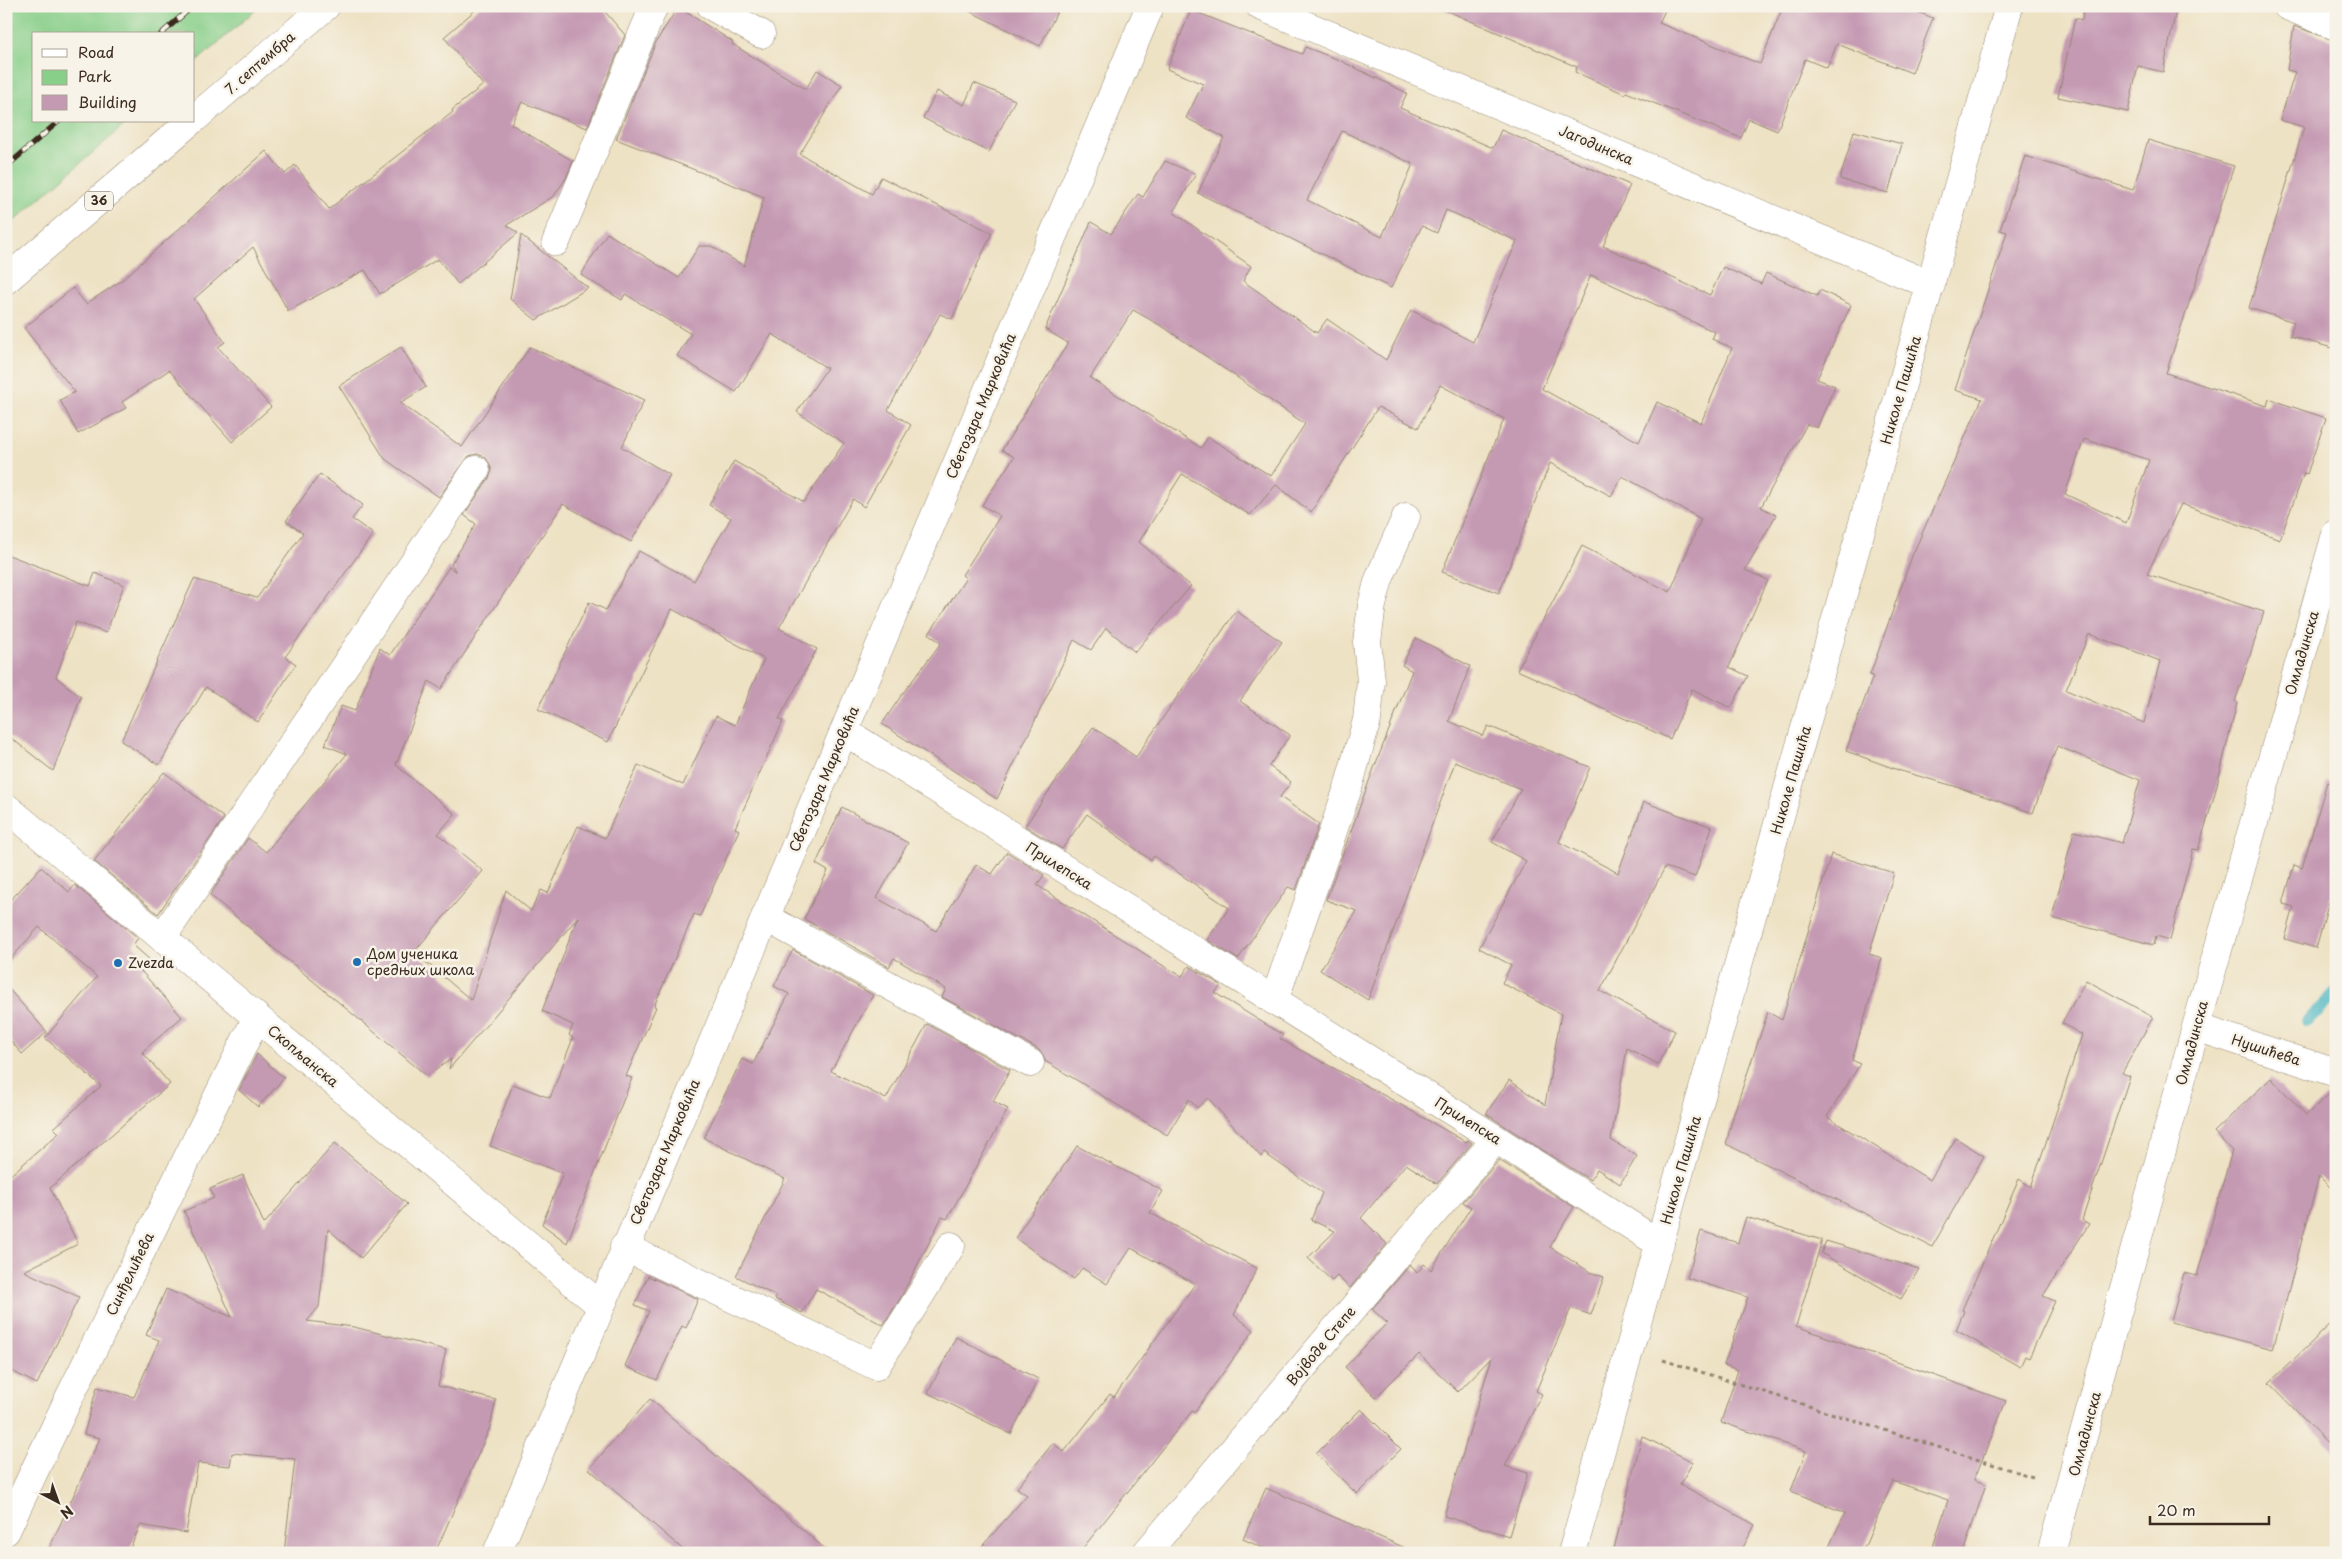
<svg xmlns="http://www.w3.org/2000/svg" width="2342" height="1559" viewBox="0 0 2342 1559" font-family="'Playpen Sans',sans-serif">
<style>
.green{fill:#88cf8a;stroke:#627c54}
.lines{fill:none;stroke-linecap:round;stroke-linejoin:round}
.stream{stroke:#48b6c2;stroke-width:12}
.building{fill:#c499b2;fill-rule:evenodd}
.minor-casing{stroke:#948671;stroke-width:29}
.major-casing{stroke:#948671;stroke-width:29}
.path{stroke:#948671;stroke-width:3;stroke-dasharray:4 4;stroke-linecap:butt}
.minor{stroke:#fff;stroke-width:28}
.major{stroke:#fff;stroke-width:28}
.rail-casing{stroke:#3b2a1e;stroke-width:5.5}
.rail{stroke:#f7f3e8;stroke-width:4;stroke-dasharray:11;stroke-linecap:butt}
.poi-dot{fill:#1f6fb2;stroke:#f7f3e8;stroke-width:2}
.labels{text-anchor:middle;stroke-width:5;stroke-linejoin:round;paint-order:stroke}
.shield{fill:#f7f3e8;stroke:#73665b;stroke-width:1}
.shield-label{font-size:12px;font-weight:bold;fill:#3b2a1e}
.street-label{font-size:14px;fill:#3b2a1e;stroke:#f7f3e8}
.poi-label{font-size:14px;fill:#3b2a1e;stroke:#f7f3e8;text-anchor:start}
</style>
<rect width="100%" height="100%" fill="#f7f3e8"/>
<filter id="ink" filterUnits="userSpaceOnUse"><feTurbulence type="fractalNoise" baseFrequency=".02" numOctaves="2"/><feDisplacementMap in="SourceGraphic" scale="10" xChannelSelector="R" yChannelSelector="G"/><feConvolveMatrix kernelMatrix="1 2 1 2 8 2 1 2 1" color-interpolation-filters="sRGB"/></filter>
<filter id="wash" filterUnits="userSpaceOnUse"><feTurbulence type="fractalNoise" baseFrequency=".0096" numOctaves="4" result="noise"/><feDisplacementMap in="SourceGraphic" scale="20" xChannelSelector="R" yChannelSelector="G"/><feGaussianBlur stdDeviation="1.12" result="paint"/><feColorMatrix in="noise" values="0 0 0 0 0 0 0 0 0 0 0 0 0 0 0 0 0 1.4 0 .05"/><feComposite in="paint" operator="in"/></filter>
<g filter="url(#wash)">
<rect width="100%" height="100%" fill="#eee2c4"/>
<path class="green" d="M6 6H260L194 64V34H34V121H129L6 228Z"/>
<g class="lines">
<path class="stream" d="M2307 1022 2336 992"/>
</g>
<g id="blocks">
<path class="building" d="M480 6H600L625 35 587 128 522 102 511 124 573 161 566 178 554 196 507 225 518 233 458 284 438 259 380 294 365 270 288 311 253 247 194 299 225 342 218 347 271 407 232 442 169 370 122 402 126 408 78 434 60 400 75 392 24 328 73 288 86 304 122 280 266 151 285 174 295 165 329 209 453 112 452 110 483 85 444 37Z
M959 6H1060L1040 46Z
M1436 6H1667L1659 23 1760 64 1783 6H1902L1933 18 1912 73 1837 44 1827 68 1805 59 1777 131 1749 119 1741 138 1626 92 1625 94 1575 72 1577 67Z
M2084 6H2177L2163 72 2138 66 2128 112 2058 97 2075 18 2082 20Z
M678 7 733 42 732 44 806 89 817 70 842 85 800 154 872 194 881 177 992 233 952 319 940 314 888 410 911 425 864 507 853 499 779 628 817 649 779 719 783 721 735 828 739 830 700 916 694 914 654 1006 656 1007 626 1076 632 1078 567 1243 542 1224 563 1173 490 1146 513 1084 550 1098 573 1038 569 1035 573 1025 542 1011 578 917 449 1069 451 1059 427 1076 210 895 248 838 266 852 347 754 325 745 341 706 355 711 380 648 390 655 449 567 456 572 451 564 476 524 464 515 489 478 492 471 490 464 485 457 477 454 469 456 439 497 385 459 339 386 401 347 426 387 400 403 462 447 530 347 644 400 622 447 670 475 631 542 563 504 441 689 429 681 396 765 455 814 438 834 483 871 414 952 471 1000 506 890 531 911 541 890 548 893 578 826 605 838 638 765 683 785 716 716 735 725 764 659 672 609 608 742 538 709 589 602 606 610 639 551 694 581 731 518 709 505 734 461 804 502 844 443 797 412 827 368 772 334 736 392 677 356 691 334 625 294 622 300 581 275 607 233 679 278 699 246H711L744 266 764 197 616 139 656 42Z
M1191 10 1302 54 1305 47 1339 60 1407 93 1400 108 1493 148 1501 130 1630 185 1603 246 1710 295 1723 267 1761 284 1766 273 1817 296 1820 290 1851 305 1817 379 1835 386 1817 428 1807 424 1761 507 1776 515 1745 570 1768 580 1729 667 1748 676 1731 708 1692 689 1670 739 1517 670 1582 546 1670 592 1701 519 1622 476 1611 496 1550 463 1499 593 1442 572 1504 419 1440 385 1418 428 1378 407 1311 512 1276 485 1250 515 1182 474 1139 542 1191 586 1135 652 1106 628 1091 650 1074 640 997 799 882 724 903 693 941 643 929 634 966 578 962 575 1000 516 982 505 1014 457 1002 450 1068 343 1045 329 1091 222 1111 234 1138 194 1143 197 1165 161 1196 174 1173 212 1251 266 1243 281 1317 333 1327 319 1386 360 1411 310 1473 342 1517 241 1446 210 1437 233 1422 226 1391 288 1198 193 1224 137 1186 118 1203 84 1167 69ZM1342 131 1413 164 1382 237 1307 200ZM1591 275 1715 332 1712 339 1732 348 1701 423 1657 402 1639 442 1542 389ZM1133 310 1165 328 1305 424 1271 476 1208 437 1201 448 1090 378Z
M2294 26 2336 41V349L2290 336 2294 322 2249 308 2304 127 2280 120 2295 72 2287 70Z
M974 83 1015 100 989 152 923 118 937 91 964 105Z
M1854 131 1902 144 1888 193 1840 179Z
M2148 140 2234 166 2166 373 2267 406 2269 399 2326 418 2307 474 2304 473 2280 539 2181 504 2147 574 2264 612 2235 702 2237 703 2214 797 2198 850 2193 849 2170 940 2156 936 2154 945 2052 918 2074 831 2122 843 2140 780 2057 746 2033 813 1954 786 1901 771 1846 751 1873 676 1870 675 1912 556 1982 399 1955 390 2007 232 2000 230 2025 156 2133 190ZM2084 439 2149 460 2126 523 2065 494ZM2089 634 2160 661 2144 723 2066 690Z
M521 235 588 288 536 320 510 299Z
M320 474 363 505 352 519 373 534 285 657 296 664 258 722 206 687 159 765 121 741 194 579 257 598 303 533 286 521Z
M6 554 90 586 95 573 124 585 106 633 76 622 56 677 81 697 53 771 6 734Z
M1236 611 1282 642 1240 701 1290 735 1269 766 1291 782 1280 797 1319 824 1296 890 1288 887 1238 959 1207 940 1229 908 1154 856 1151 860 1087 814 1062 849 1025 826 1093 727 1136 757Z
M1416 638 1470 666 1449 721 1483 736 1488 726 1590 767 1559 842 1618 873 1644 802 1712 827 1695 877 1665 867 1600 991 1675 1031 1658 1064 1627 1048 1611 1140 1637 1156 1620 1184 1597 1169 1590 1180 1486 1114 1509 1080 1545 1105 1561 1014 1502 983 1511 965 1479 948 1526 861 1492 842 1521 789 1455 762 1368 1000 1320 970 1357 911 1326 900 1369 781 1412 671 1402 665Z
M164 772 224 818 158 914 94 861Z
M2327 782 2336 783V877L2316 948 2285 939 2294 907 2283 904 2294 865 2302 868Z
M842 807 908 843 877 898 936 931 976 865 992 874 1007 852 1044 875 1037 885 1046 891 1167 968 1182 976 1189 966 1221 985 1215 993 1283 1035 1280 1039 1387 1097 1466 1142 1468 1140 1472 1143 1437 1184 1406 1164 1361 1218 1387 1244 1350 1288 1337 1276 1332 1281 1308 1258 1335 1231 1311 1220 1322 1193 1264 1153 1261 1157 1208 1098 1197 1108 1189 1099 1167 1135 1045 1061 1043 1055 1038 1049 942 997 946 989 894 958 889 967 804 919 828 871 816 864Z
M1831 854 1894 873 1869 954 1882 958 1852 1060 1860 1064 1827 1117 1930 1180 1956 1138 1984 1156 1932 1247 1726 1144 1734 1113 1768 1012 1782 1020Z
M41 867 69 892 75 885 138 938 133 945 150 960 141 971 182 1017 142 1052 170 1084 50 1188 78 1244 24 1271 79 1297 37 1384 6 1368V1179L59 1133 54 1128 101 1086 45 1038 97 977 39 927 6 964V905Z
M793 950 873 995 831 1071 886 1099 927 1024 1010 1070 993 1101 1008 1109 947 1219 942 1217 900 1299 883 1325 816 1289 802 1313 775 1299 776 1296 736 1276 785 1179 704 1138 742 1059 753 1064 789 994 774 986Z
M2086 980 2153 1017 2122 1073 2130 1076 2082 1220 2089 1224 2043 1296 2055 1301 2029 1358 2025 1356 2020 1367 1956 1330 1964 1311 1962 1310 2019 1179 2031 1187 2082 1035 2062 1023Z
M6 986 47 1032 22 1054 6 1035Z
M257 1054 284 1078 258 1107 239 1090Z
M2271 1078 2306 1115 2336 1088V1193L2319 1176 2273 1349 2171 1322 2184 1273 2197 1276 2232 1151 2214 1132Z
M335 1143 407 1204 361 1258 328 1229 319 1307 307 1321 354 1327 446 1350 438 1386 496 1400 490 1427 435 1553H284L295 1459 232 1453 230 1466 198 1463 186 1533 140 1525 128 1553H47L100 1438 84 1434 97 1387 134 1397 159 1340 146 1335 166 1289 232 1317 184 1211 214 1198 210 1189 243 1175 264 1224Z
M1077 1146 1163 1191 1150 1213 1257 1268 1234 1315 1254 1330 1194 1413 1192 1411 1079 1553H976L1027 1495 1017 1488 1053 1443 1064 1452 1110 1394 1114 1397 1195 1284 1131 1248 1107 1284 1082 1268 1074 1279 1015 1238Z
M1499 1160 1574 1207 1550 1247 1590 1272 1604 1277 1591 1315 1571 1308 1536 1391 1542 1394 1505 1466 1528 1473 1509 1536 1444 1516 1492 1357 1458 1392 1419 1354 1376 1397 1345 1367 1387 1323 1372 1309 1410 1265 1417 1273 1424 1264 1431 1270 1471 1207 1463 1202Z
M1746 1217 1822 1240 1796 1326 2006 1401 1974 1480 1986 1484 1963 1553H1931L1948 1500 1893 1481 1862 1553H1826L1845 1513 1791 1491 1806 1451 1721 1422 1738 1370 1724 1365 1748 1297 1687 1278 1701 1231 1738 1243Z
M1826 1241 1919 1269 1901 1299 1821 1253Z
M648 1276 698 1299 686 1328 682 1326 657 1380 625 1366 649 1311 635 1305Z
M2336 1319V1452L2269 1383Z
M956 1337 1038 1379 1011 1434 928 1393Z
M650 1399 741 1477 830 1553H687L589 1469Z
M1361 1409 1401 1449 1357 1494 1316 1454Z
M1642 1436 1693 1462 1680 1484 1755 1525 1740 1553H1613Z
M1266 1488 1313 1508 1417 1553H1274L1243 1539Z"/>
</g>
</g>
<g filter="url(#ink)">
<use href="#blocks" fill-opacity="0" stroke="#948671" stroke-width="1"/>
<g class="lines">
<defs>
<path id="minor" d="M711 6 761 34
M1260 6 1931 285
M2287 6 2336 26
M556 242 654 6
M844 731 1496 1139 1660 1244
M6 807 600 1305
M765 917 1030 1063
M162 938 476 470
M1274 1001 1348 788 1367 720 1371 681 1367 642 1372 605 1379 579 1406 517
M2196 1027 2336 1073
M624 1247 876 1366 951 1246
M6 1531 66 1404 257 1017
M497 1553 1150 6
M1146 1553 1496 1139
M1572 1553 2009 6
M2051 1553 2196 1027 2336 534"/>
<path id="major" d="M194 119 326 6
M6 280 191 121"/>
</defs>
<use href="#minor" class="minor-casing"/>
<use href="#major" class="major-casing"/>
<path class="path" d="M1663 1360 2036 1478"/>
<use href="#minor" class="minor"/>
<use href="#major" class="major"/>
<defs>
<path id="rail" d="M161 34 193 6
M6 167 59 121"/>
</defs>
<use href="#rail" class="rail-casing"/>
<use href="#rail" class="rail"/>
</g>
</g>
<g class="poi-dot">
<circle cx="357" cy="962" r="5"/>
<circle cx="118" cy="963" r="5"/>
</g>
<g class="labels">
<rect class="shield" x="85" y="191.5" width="28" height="19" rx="4"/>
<g class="shield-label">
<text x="99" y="205">36</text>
</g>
<g class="street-label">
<text transform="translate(260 63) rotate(-41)" y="5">7. септембра</text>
<text transform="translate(1596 145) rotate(23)" y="5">Јагодинска</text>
<text transform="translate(1901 390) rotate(-74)" y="5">Николе Пашића</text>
<text transform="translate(981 406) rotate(-67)" y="5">Светозара Марковића</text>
<text transform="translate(2302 653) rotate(-74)" y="5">Омладинска</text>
<text transform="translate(824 779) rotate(-67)" y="5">Светозара Марковића</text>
<text transform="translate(1791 780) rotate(-74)" y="5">Николе Пашића</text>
<text transform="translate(1059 866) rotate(32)" y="5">Прилепска</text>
<text transform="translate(2192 1043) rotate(-75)" y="5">Омладинска</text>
<text transform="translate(2266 1050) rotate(18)" y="5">Нушићева</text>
<text transform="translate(303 1056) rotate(40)" y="5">Скопљанска</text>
<text transform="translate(1468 1121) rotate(32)" y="5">Прилепска</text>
<text transform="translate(665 1152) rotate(-67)" y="5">Светозара Марковића</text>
<text transform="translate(1681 1170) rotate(-74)" y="5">Николе Пашића</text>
<text transform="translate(130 1274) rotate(-64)" y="5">Синђелићева</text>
<text transform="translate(1321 1346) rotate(-50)" y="5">Војводе Степе</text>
<text transform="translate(2085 1434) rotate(-75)" y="5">Омладинска</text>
</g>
<g class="poi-label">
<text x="367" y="959">Дом ученика<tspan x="367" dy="16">средњих школа</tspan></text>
<text x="128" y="968">Zvezda</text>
</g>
</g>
<rect width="2342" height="1559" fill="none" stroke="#f7f3e8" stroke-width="25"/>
<rect x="32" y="32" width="162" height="90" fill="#f7f3e8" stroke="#aca397"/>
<rect x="42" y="49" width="25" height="8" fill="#ffffff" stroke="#aca397"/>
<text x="78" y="58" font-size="15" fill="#3b2a1e">Road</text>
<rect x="42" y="70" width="25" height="15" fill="#88cf8a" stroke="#aca397"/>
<text x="78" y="82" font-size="15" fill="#3b2a1e">Park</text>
<rect x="42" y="95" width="25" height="15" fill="#c499b2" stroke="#aca397"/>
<text x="78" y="108" font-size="15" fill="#3b2a1e">Building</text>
<g transform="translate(58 1502) rotate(139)" stroke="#f7f3e8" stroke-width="4" paint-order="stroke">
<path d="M0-4L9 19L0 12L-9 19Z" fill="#3b2a1e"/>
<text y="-8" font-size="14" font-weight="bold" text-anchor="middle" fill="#3b2a1e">N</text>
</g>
<path d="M2150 1516v8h119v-8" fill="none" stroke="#3b2a1e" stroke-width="2.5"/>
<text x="2157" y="1516" font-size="15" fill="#3b2a1e" stroke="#f7f3e8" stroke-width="4" paint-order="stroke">20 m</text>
</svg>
